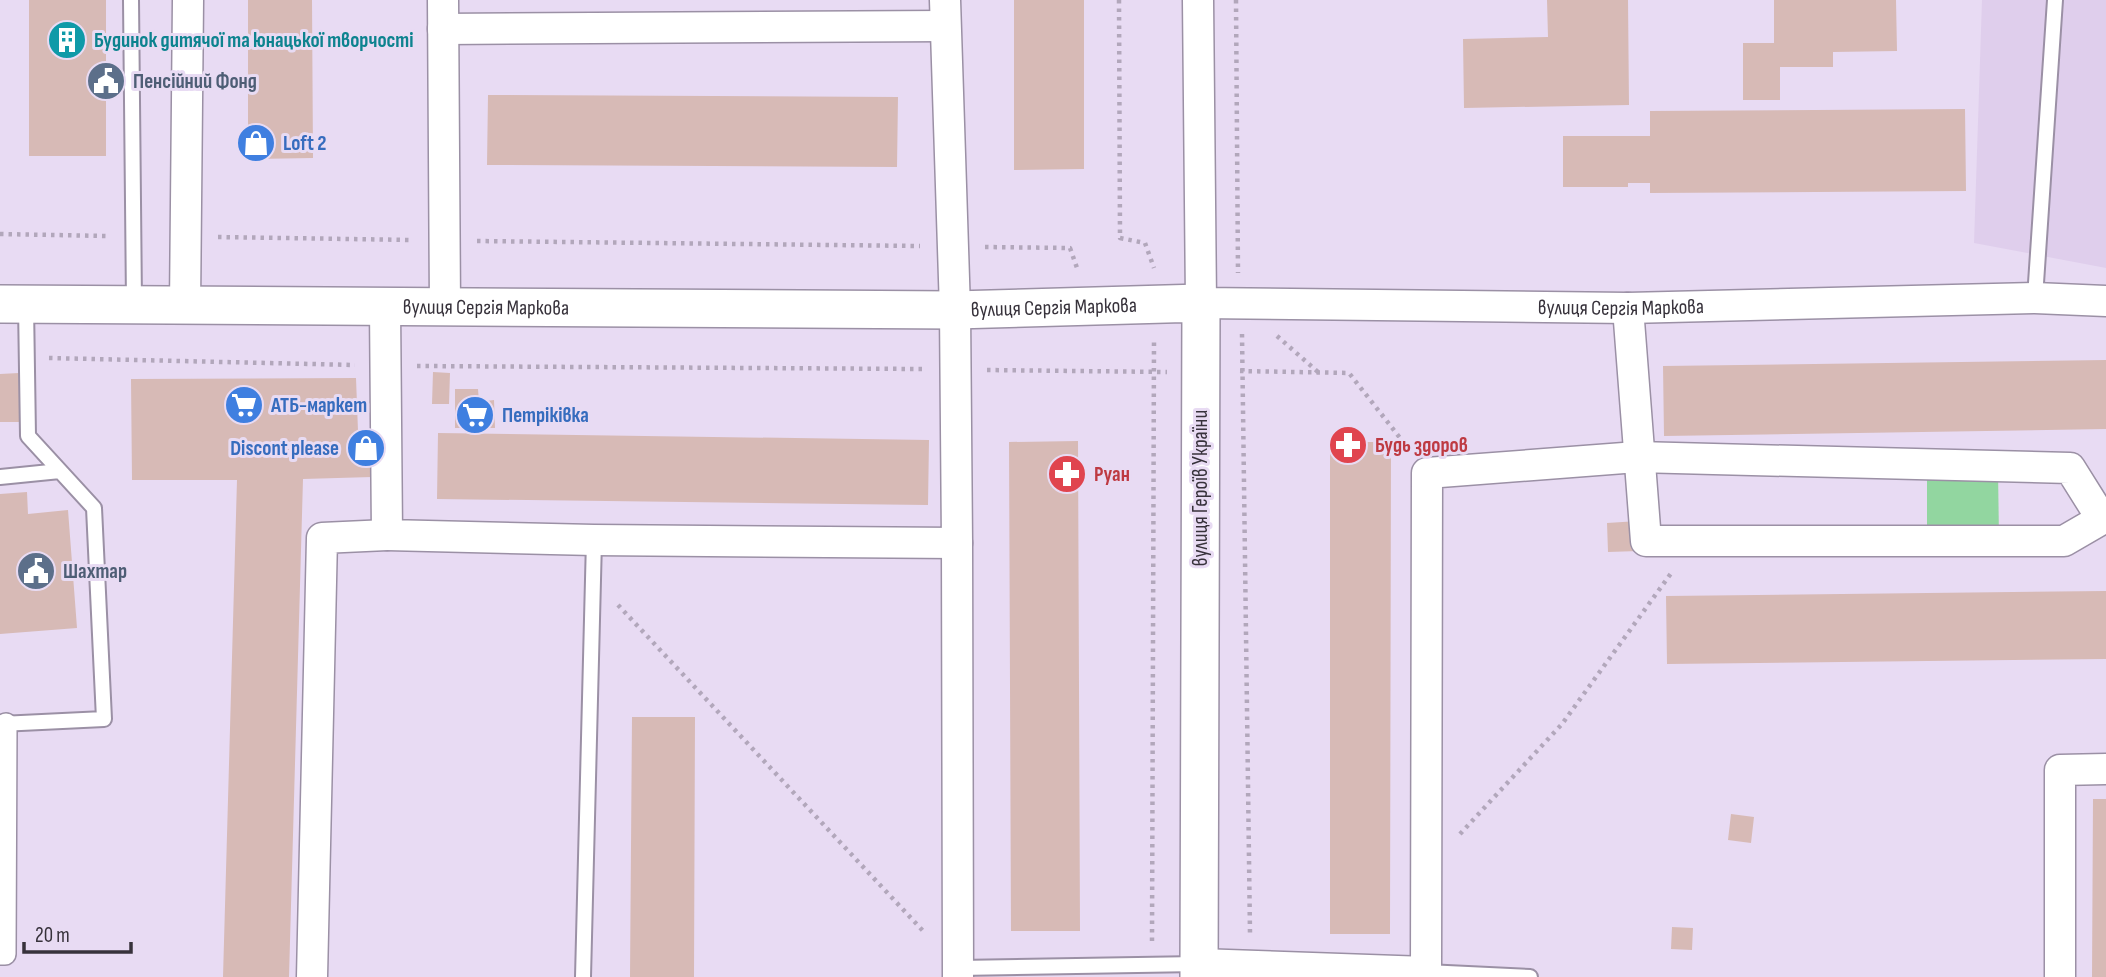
<svg xmlns="http://www.w3.org/2000/svg" width="2106" height="977" viewBox="0 0 2106 977" font-family="'Sofia Sans Condensed',sans-serif">
<style>
.built{fill:#dfceec}
.green{fill:#92d6a0}
.building{fill:#d7bab6}
.lines{fill:none;stroke-linecap:round;stroke-linejoin:round}
.service-casing{stroke:#9b90a5;stroke-width:18}
.pedestrian-casing{stroke:#9b90a5;stroke-width:24}
.minor-casing{stroke:#9b90a5;stroke-width:33}
.tertiary-casing{stroke:#9b90a5;stroke-width:40}
.path{stroke:#b2a7bb;stroke-width:4.5;stroke-dasharray:3.5 5;stroke-linecap:butt}
.service{stroke:#fff;stroke-width:14}
.pedestrian{stroke:#fff;stroke-width:21}
.minor{stroke:#fff;stroke-width:30}
.tertiary{stroke:#fff;stroke-width:37}
.labels{text-anchor:middle;stroke-width:6;stroke-linejoin:round;paint-order:stroke}
.culture-label{font-size:21px;font-weight:bold;fill:#0d838f;stroke:#e8dbf3;text-anchor:start}
.service-label{font-size:21px;font-weight:bold;fill:#4e5e75;stroke:#e8dbf3;text-anchor:start}
.shop-label{font-size:21px;font-weight:bold;fill:#366cbe;stroke:#e8dbf3;text-anchor:start}
.street-label{font-size:21px;fill:#37323b;stroke:#e8dbf3}
.health-label{font-size:21px;font-weight:bold;fill:#be3a42;stroke:#e8dbf3;text-anchor:start}
</style>
<rect width="100%" height="100%" fill="#e8dbf3"/>
<path class="built" d="M1982 0H2106V268L1974 243Z"/>
<path class="green" d="M1927 468 1998 470 1999 539 1927 538Z"/>
<path class="building" d="M29 0H106V156H29Z
M248 0H312L313 158 248 159Z
M1014 0H1084V169L1014 170Z
M1547 0H1628L1629 105 1464 108 1463 39 1548 37Z
M1774 0H1896L1897 51 1833 52V67H1780V100H1743V43H1774Z
M488 95 898 97 897 167 487 165Z
M1965 109 1966 191 1650 193V183H1628V187H1563V136H1650V111Z
M2106 360V429L1664 436 1663 366Z
M433 372 450 373 449 404H432Z
M19 373 22 422H0V374Z
M356 378 358 431 374 432 372 477 303 479 289 977H223L237 480H132L131 379Z
M455 389H478L479 402 494 400 495 428H455Z
M438 433 929 440 928 505 437 499Z
M1078 441 1080 931H1011L1009 442Z
M1330 442H1391L1390 934H1330Z
M27 492 28 514 68 510 77 628 0 634V494Z
M1638 521 1639 551 1608 552 1607 523Z
M2106 591V659L1667 664 1666 596Z
M632 717H695L694 977H630Z
M2093 799H2106V977H2092Z
M1731 814 1754 817 1751 843 1728 840Z
M1672 927 1693 928 1692 950 1671 949Z"/>
<g class="lines">
<defs>
<path id="service" d="M131 0 134 303
M2035 298 2055 0
M0 477 60 471
M0 724 104 719 94 508 28 436 26 305
M958 968 1198 964
M1426 972 1530 977
M583 977 594 540"/>
<path id="pedestrian" d="M0 954H5L6 724"/>
<g id="minor">
<path d="M443 0 445 307"/>
<path id="s1" d="M1198 0 1201 303 1628 308 2035 298 2106 301"/>
<path d="M443 29 945 26"/>
<path d="M185 306 188 0"/>
<path d="M385 308 387 535 594 540 957 543 955 310 945 0"/>
<path d="M1628 308 1646 541H2064L2102 519H2106"/>
<path d="M957 543 958 977"/>
<path d="M1199 964 1426 972 1427 473 1637 457 2070 468 2102 519"/>
<path d="M312 977 322 538 387 535"/>
<path d="M2060 977V770L2106 769"/>
</g>
<g id="tertiary">
<path id="s2" d="M0 304 955 310 1201 303 1199 977"/>
</g>
</defs>
<use href="#service" class="service-casing"/>
<use href="#pedestrian" class="pedestrian-casing"/>
<use href="#minor" class="minor-casing"/>
<use href="#tertiary" class="tertiary-casing"/>
<path class="path" d="M1119 0 1120 238 1145 243 1154 268
M1236 0 1238 273
M0 234 108 236
M218 237 413 240
M477 241 920 246
M985 247 1070 248 1077 268H1081
M1242 334 1250 934
M1277 336 1318 372
M49 358 355 365
M417 366 922 369
M987 370 1167 372
M1240 371 1349 373 1408 448
M618 605 925 933
M1460 834 1562 724 1672 572
M1152 941 1154 341"/>
<use href="#service" class="service"/>
<use href="#pedestrian" class="pedestrian"/>
<use href="#minor" class="minor"/>
<use href="#tertiary" class="tertiary"/>
</g>
<defs>
<symbol id="building-disc" viewBox="-11 -11 22 22"><circle r="9.5" fill="#0f9aa8" stroke="#e8dbf3"/><path d="M-4-6H4V6H1V3H-1V6H-4ZM-2.5-4.3h1.7v1.8h-1.7ZM.8-4.3h1.7v1.8H.8ZM-2.5-1h1.7V.8h-1.7ZM.8-1h1.7V.8H.8Z" fill="#fff"/></symbol>
<symbol id="civic-disc" viewBox="-11 -11 22 22"><circle r="9.5" fill="#5c6f8a" stroke="#e8dbf3"/><path d="M-.6-6.5H3V-4.5H.6V-3L4-1V1h2V6H-6V1h2V-1L-.6-3ZM-1.2 2.5V6h2.4V2.5Z" fill="#fff"/></symbol>
<symbol id="shop-disc" viewBox="-11 -11 22 22"><circle r="9.5" fill="#3f7fe0" stroke="#e8dbf3"/><path d="M-5-2.5h2.3a2.7 3.5 0 0 1 5.4 0H5L5.5 6h-11ZM-1.5-2.5h3a1.5 2.3 0 0 0-3 0Z" fill="#fff"/></symbol>
<symbol id="supermarket-disc" viewBox="-11 -11 22 22"><circle r="9.5" fill="#3f7fe0" stroke="#e8dbf3"/><path d="M-6-5.5h2.5l.6 2H6L4.5 2H-2.5L-4.4-4H-6ZM-1.5 3.2a1.3 1.3 0 1 0 .1 0ZM3 3.2a1.3 1.3 0 1 0 .1 0Z" fill="#fff"/></symbol>
<symbol id="pharmacy-disc" viewBox="-11 -11 22 22"><circle r="9.5" fill="#e0444e" stroke="#e8dbf3"/><path d="M-2-6h4v4h4v4h-4v4h-4v-4h-4v-4h4Z" fill="#fff"/></symbol>
</defs>
<g fill-rule="evenodd">
<use href="#building-disc" x="45" y="18" width="44" height="44"/>
<use href="#civic-disc" x="84" y="59" width="44" height="44"/>
<use href="#shop-disc" x="234" y="121" width="44" height="44"/>
<use href="#supermarket-disc" x="222" y="383" width="44" height="44"/>
<use href="#supermarket-disc" x="453" y="393" width="44" height="44"/>
<use href="#pharmacy-disc" x="1326" y="423" width="44" height="44"/>
<use href="#shop-disc" x="344" y="426" width="44" height="44"/>
<use href="#pharmacy-disc" x="1045" y="452" width="44" height="44"/>
<use href="#civic-disc" x="14" y="549" width="44" height="44"/>
</g>
<g class="labels">
<g class="culture-label">
<text x="94" y="47">Будинок дитячої та юнацької творчості</text>
</g>
<g class="service-label">
<text x="133" y="88">Пенсійний Фонд</text>
<text x="63" y="578">Шахтар</text>
</g>
<g class="shop-label">
<text x="283" y="150">Loft 2</text>
<text x="271" y="412">АТБ-маркет</text>
<text x="502" y="422">Петріківка</text>
<text x="339" y="455" text-anchor="end">Discont please</text>
</g>
<g class="street-label">
<text dy="7" stroke="none"><textPath href="#s1" startOffset="723">вулиця Сергія Маркова</textPath></text>
<text dy="7" stroke="none"><textPath href="#s2" startOffset="1054">вулиця Сергія Маркова</textPath></text>
<text dy="7" stroke="none"><textPath href="#s2" startOffset="486">вулиця Сергія Маркова</textPath></text>
<text transform="translate(1200 488) rotate(-90)" y="7">вулиця Героїв України</text>
</g>
<g class="health-label">
<text x="1375" y="452">Будь здоров</text>
<text x="1094" y="481">Руан</text>
</g>
</g>
<path d="M24 942v10h107v-10" fill="none" stroke="#37323b" stroke-width="3.5"/>
<text x="35" y="942" font-size="21" fill="#37323b" stroke="#e8dbf3" stroke-width="5" paint-order="stroke">20 m</text>
</svg>
